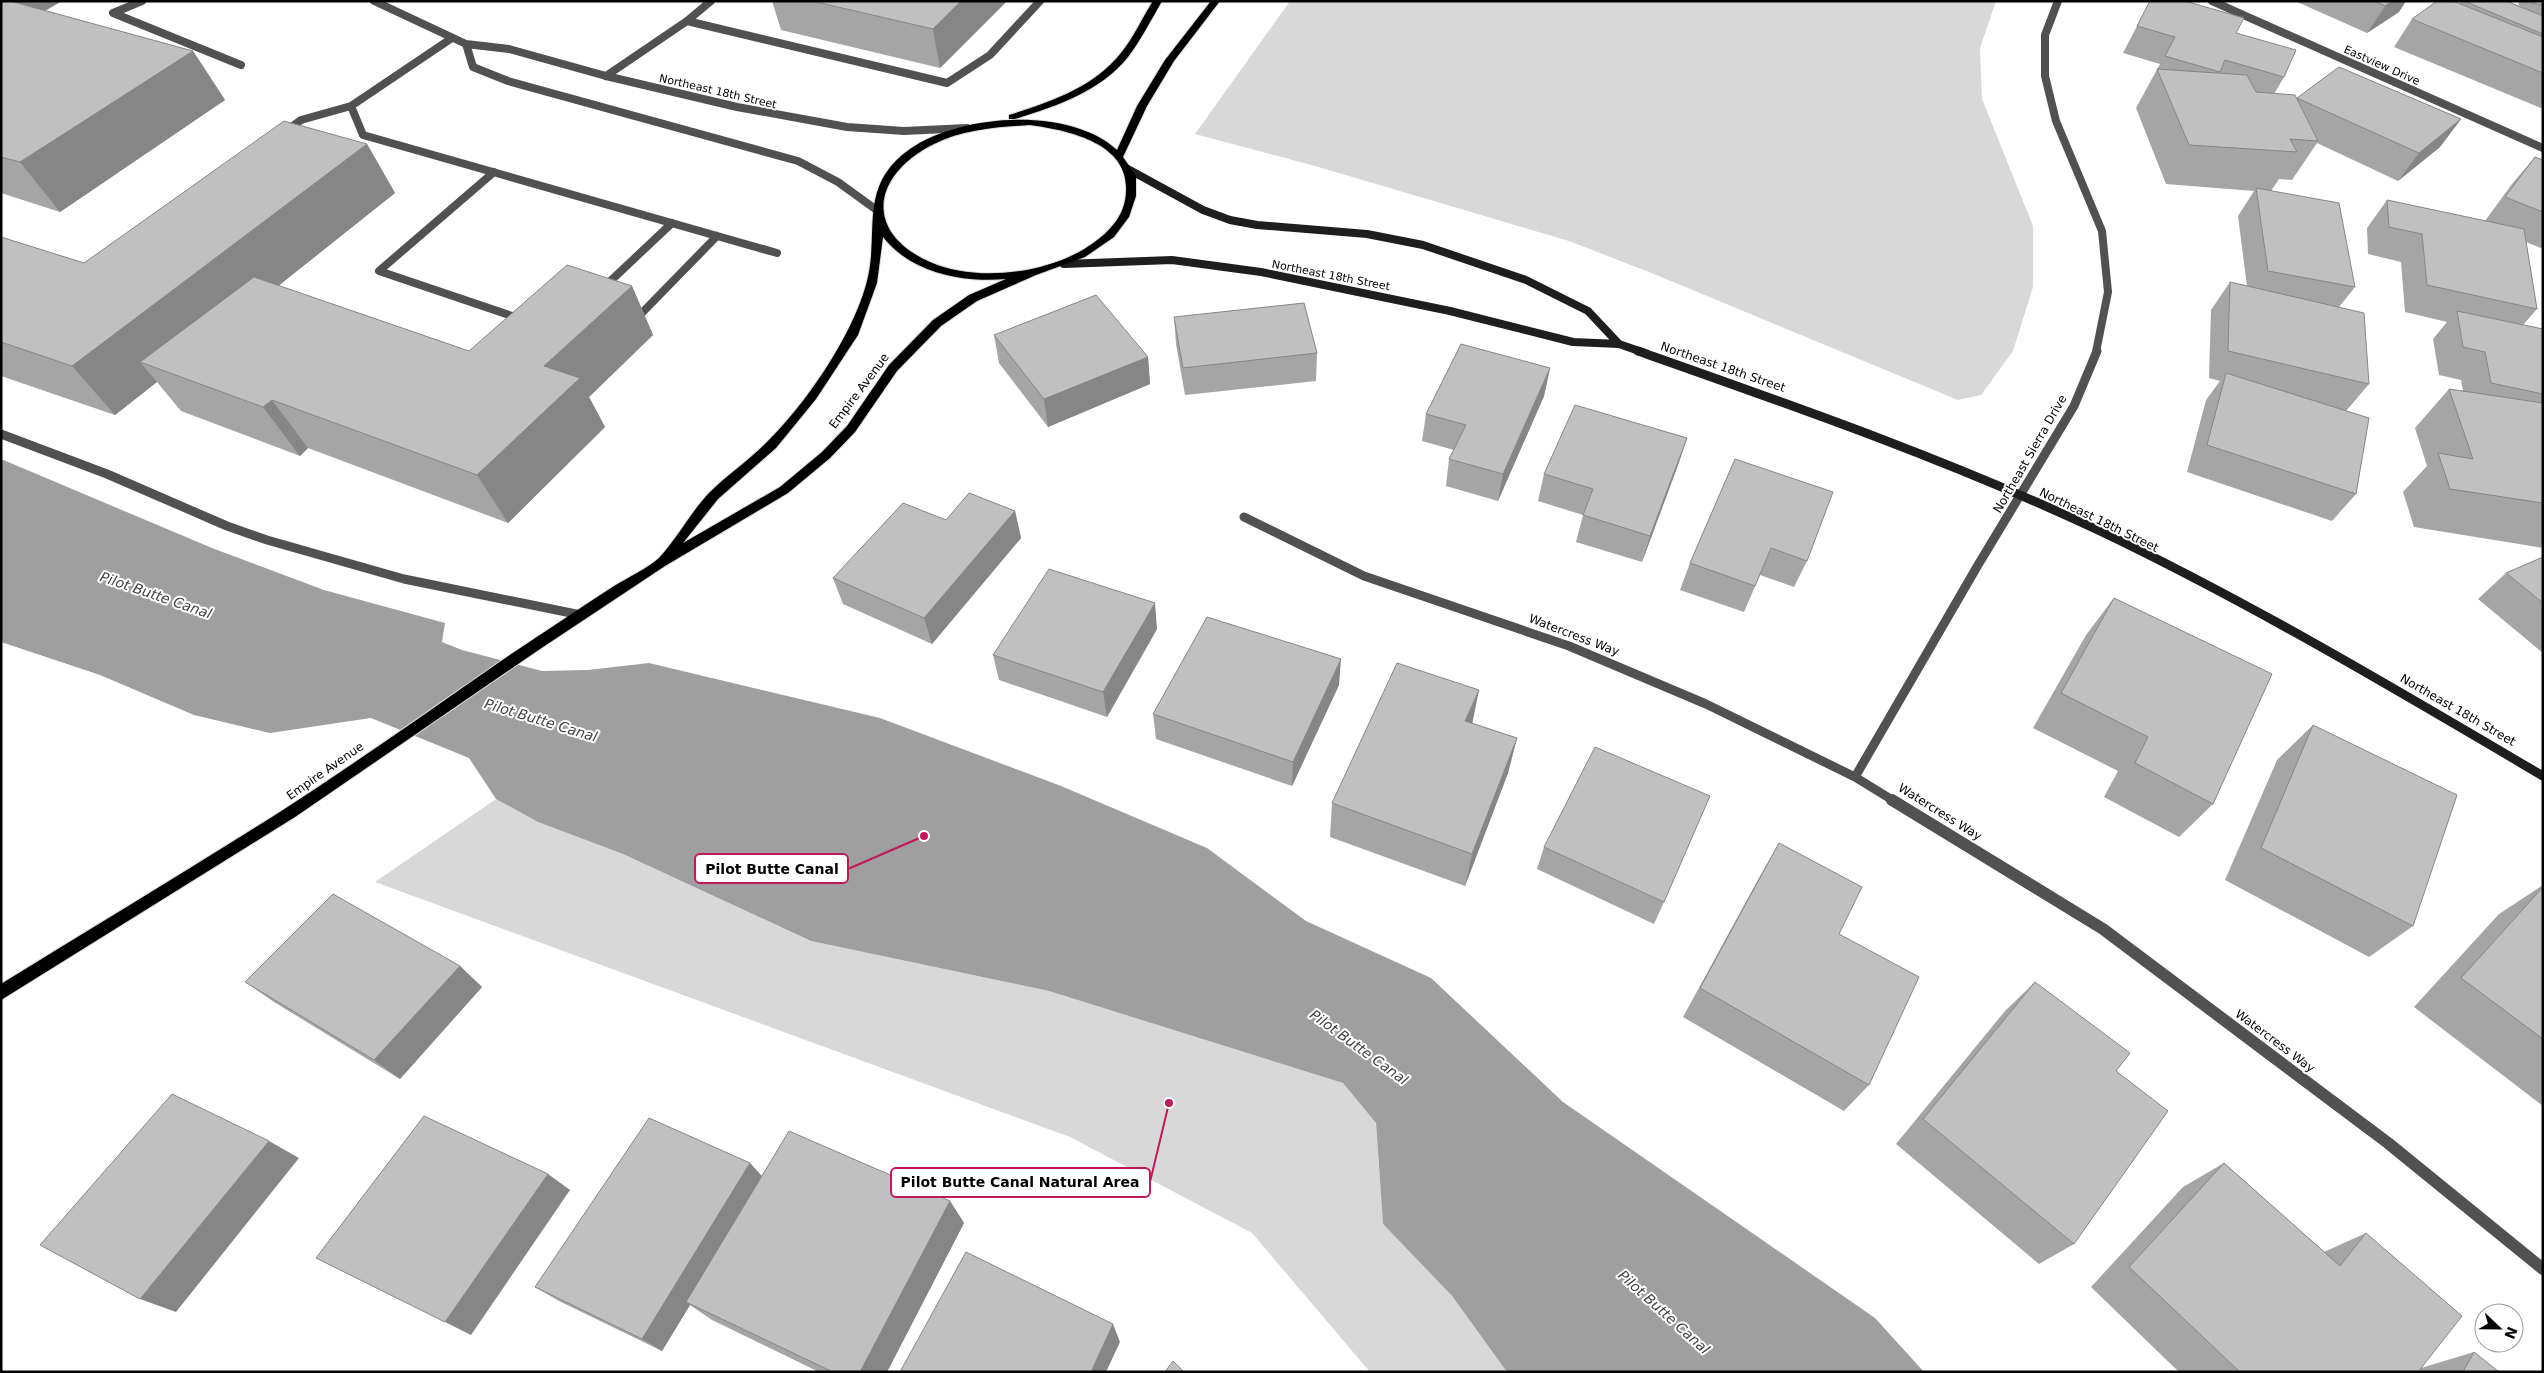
<svg xmlns="http://www.w3.org/2000/svg" width="2544" height="1373" viewBox="0 0 2544 1373" font-family="'DejaVu Sans',sans-serif">
<style>
.green{fill:#d8d8d8}
.water{fill:#9f9f9f}
.lines{fill:none;stroke-linecap:round;stroke-linejoin:round}
.trunk-casing{stroke:#dbdbdb;stroke-width:2}
.service-far1{stroke:#515151;stroke-width:8}
.service{stroke:#515151;stroke-width:9}
.minor-far2{stroke:#515151;stroke-width:8}
.minor-far1{stroke:#515151;stroke-width:9}
.minor{stroke:#515151;stroke-width:12}
.tertiary{stroke:#515151;stroke-width:8}
.secondary-far1{stroke:#1e1e1e;stroke-width:8}
.secondary{stroke:#1e1e1e;stroke-width:9}
.trunk{fill:#000;fill-rule:evenodd}
.wall{fill:#a5a5a5}
.shaded-wall{fill:#868686}
.building{fill:#c0c0c0;stroke:#868686}
.labels{text-anchor:middle;stroke-width:4;stroke-linejoin:round;paint-order:stroke}
.far-street-label{font-size:11px;fill:#000;stroke:#fff}
.street-label{font-size:12px;fill:#000;stroke:#fff}
.water-label{font-size:14px;font-style:italic;fill:#404040;stroke:#fff}
.leader{fill:none;stroke:#c2185b;stroke-width:2}
.callout-dot{fill:#c2185b;stroke:#fff;stroke-width:2}
.callout{fill:#fff;stroke:#c2185b;stroke-width:2}
.callout-label{font-size:14px;text-anchor:middle;font-weight:bold;fill:#000}
</style>
<rect width="100%" height="100%" fill="#fff"/>
<path class="green" d="M1290 1H1996L1980 48 1982 99 2033 226V287L2013 351 1981 395 1958 400 1649 272 1569 241 1315 166 1195 134Z
M496 799 538 822 623 854 811 941 1049 991 1343 1083 1376 1123 1383 1224 1452 1296 1507 1372H1370L1252 1233 1070 1137 375 882Z"/>
<path class="water" d="M1 459 212 548 324 590 445 623 442 642 462 650 542 671 588 670 649 663 880 718 1061 786 1207 848 1306 921 1431 978 1563 1102 1875 1318 1924 1372H1507L1452 1296 1383 1224 1376 1123 1343 1083 1049 991 811 941 623 854 538 822 496 799 469 758 371 718 270 733 194 715 100 675 1 642Z"/>
<g class="lines">
<defs>
<path id="trunk" d="M1153 1H1162C1151 20 1141 40 1128 57 1100 92 1056 106 1015 119H1009V115C1050 102 1093 88 1121 53 1134 37 1142 18 1153 1Z
M1211 1H1220L1174 61 1147 106 1123 157 1136 176V196L1129 217 1114 237 1085 257 1036 275 977 301 941 326 897 371 855 432 830 458 788 493 665 566 537 651 295 817 1 1000V984C95 926 190 869 283 810 357 762 429 711 501 661 538 636 576 611 614 586 627 578 648 568 659 558 676 540 691 512 709 493 727 475 748 461 766 443 805 405 851 338 866 285 881 233 856 187 910 149 961 114 1069 106 1117 150L1137 106 1165 60ZM1030 125C1066 130 1129 142 1126 191 1126 203 1121 216 1113 225 1075 271 984 286 930 262 862 232 873 174 934 144 964 129 998 127 1030 125ZM883 237C911 273 963 283 1006 279L969 295 933 320 889 365 847 426 822 452 780 487 683 543 718 499 776 448 816 399 858 335 877 283Z"/>
</defs>
<use href="#trunk" class="trunk-casing"/>
<path class="service-far1" d="M142 1 113 13 241 65
M687 21 947 83 990 55 1040 1
M606 76 687 21 711 1
M351 106 363 135 777 253
M285 132 301 120 351 106 452 38
M494 172 379 271 521 319
M602 289 672 223
M636 319 717 236"/>
<path class="service" d="M1 434 107 474 227 526 267 540 404 579 581 615"/>
<path class="minor-far2" d="M2058 1 2045 35V76L2056 121 2102 231 2108 292 2096 352
M2212 1 2543 148"/>
<path class="minor-far1" d="M1244 517 1364 576 1569 646 1706 704 1855 777 1894 801
M1855 777 1978 565 2074 406 2097 351"/>
<path class="minor" d="M1892 800 2103 929 2388 1143 2543 1269"/>
<path class="tertiary" d="M374 1 466 44 509 49 606 76 737 107 847 127 904 131 967 128
M466 44 473 67 508 81 798 161 838 182 878 211"/>
<path class="secondary-far1" d="M1126 168 1203 210 1230 220 1257 225 1367 234 1423 245 1526 280 1588 311 1619 344
M1064 264 1172 260 1261 272 1450 311 1573 342 1619 344 1642 352"/>
<path class="secondary" d="M1638 351C1794 406 1949 460 2098 530 2251 603 2397 690 2543 776"/>
<use href="#trunk" class="trunk"/>
</g>
<path class="wall" d="M1 1 46 11 193 51 225 100 60 212 1 193Z
M772 1H1007L940 68 781 30Z
M2150 1 2236 33 2284 77 2274 94 2297 99 2339 67 2461 119 2440 147 2398 181 2317 143 2292 180 2279 179 2271 191 2355 287 2339 307 2369 384 2346 411 2356 494 2332 521 2187 472 2206 400 2220 381 2209 378 2211 310 2230 282 2247 286 2238 216 2254 191 2166 184 2136 108 2160 64 2123 53Z
M2295 1H2406L2399 12 2367 33Z
M2461 1H2506L2519 6 2518 1H2543V109L2394 47 2412 19 2459 4Z
M367 144 395 193 278 286 469 351 632 286 653 335 589 397 605 427 508 523 308 448 300 456 181 411 157 382 115 415 1 376V237L84 263Z
M2535 157 2543 160V249L2526 242 2537 309 2523 325 2543 329V548L2414 527 2403 492 2427 466 2415 428 2449 389 2463 391 2461 380 2439 375 2433 339 2447 322 2405 312 2401 262 2368 254 2367 228 2387 200 2485 221 2512 184Z
M1174 317 1317 353 1316 381 1185 395 1176 344Z
M994 335 1148 357 1150 384 1048 427 999 363Z
M1550 368 1544 396 1498 501 1446 486 1449 459 1454 450 1422 441 1426 414Z
M1687 438 1678 465 1642 562 1576 542 1583 515 1538 501 1544 474Z
M1735 459 1807 561 1794 587 1760 575 1744 612 1680 590 1690 563Z
M1015 511 1021 538 932 644 843 604 833 578 946 520Z
M2543 557V653L2478 599 2506 573Z
M2114 598 2213 804 2179 837 2104 797 2118 771 2033 728 2086 635Z
M1157 629 1107 717 999 680 993 655Z
M1339 685 1292 786 1156 739 1153 714Z
M1472 723 1517 738 1508 773 1465 886 1330 837 1332 803Z
M2313 725 2413 926 2369 957 2225 880 2277 760Z
M1779 843 1839 934 1869 1085 1844 1111 1683 1017 1760 876Z
M1544 847 1664 902 1654 924 1537 869Z
M2543 885V1106L2414 1007 2499 914Z
M460 966 482 987 400 1079 274 1002 245 982Z
M2035 982 2116 1071 2074 1244 2039 1264 1896 1144 2005 1011Z
M750 1163 762 1176 950 1201 964 1223 887 1372H819L712 1320 690 1305 662 1351 559 1301 535 1287Z
M2224 1163 2324 1252 2366 1233 2421 1368 2474 1352 2499 1372H2179L2091 1287 2183 1187Z"/>
<path class="shaded-wall" d="M1 1H62L1 37Z
M961 1H1007L940 68 933 29Z
M2392 1H2406L2399 12 2367 33 2385 6Z
M193 51 225 100 60 212 20 162Z
M2461 119 2440 147 2398 181 2419 153Z
M367 144 395 193 169 373 140 362 157 382 115 415 72 366Z
M632 286 653 335 589 397 605 427 508 523 477 475 544 366Z
M1148 357 1150 384 1048 427 1044 399Z
M1550 368 1544 396 1498 501 1503 474Z
M272 400 308 448 300 456 263 407Z
M1687 438 1678 465 1642 562 1650 536Z
M1015 511 1021 538 932 644 924 618Z
M1155 603 1157 629 1107 717 1103 692Z
M1341 659 1339 685 1292 786 1293 762Z
M1479 690 1472 725 1465 721Z
M1517 738 1508 773 1465 886 1472 854Z
M460 966 482 987 400 1079 374 1060Z
M269 1141 299 1158 176 1312 140 1299Z
M750 1163 765 1180 686 1302 690 1305 662 1351 642 1339Z
M548 1174 570 1190 471 1335 445 1322Z
M950 1201 964 1223 887 1372H860Z
M1113 1324 1120 1342 1106 1372H1091Z"/>
<path class="building" d="M1 1H10L193 51 20 162 1 157Z
M812 1H961L933 29Z
M2150 1H2185L2244 18 2236 33 2296 50 2284 77 2225 60 2220 72 2165 56 2175 37 2137 26Z
M2375 1H2392L2385 6Z
M2437 1H2453L2543 37V73L2412 19Z
M2464 1H2506L2543 16V34Z
M2530 1H2543V5L2531 3Z
M2339 67 2461 119 2419 153 2297 98Z
M2157 69 2247 75 2256 92 2295 95 2318 141 2290 139 2297 152 2189 145Z
M284 121 367 144 72 366 1 342V237L84 263Z
M2535 157 2543 160V212L2505 197Z
M2256 188 2339 203 2355 287 2268 271Z
M2387 200 2524 229 2537 309 2427 285 2422 234 2389 227Z
M567 265 632 286 544 366 580 378 477 475 272 400 263 407 140 362 254 277 469 351Z
M2230 282 2364 313 2369 384 2228 351Z
M1096 295 1148 357 1044 399 994 335Z
M1304 303 1317 353 1183 368 1174 317Z
M2457 311 2543 329V394L2491 383 2485 352 2463 347Z
M1461 344 1550 368 1503 474 1449 459 1466 425 1426 414Z
M2226 373 2369 418 2356 494 2207 445Z
M2449 389 2543 403V503L2450 489 2438 453 2473 459Z
M1575 405 1687 438 1650 536 1583 515 1593 489 1544 474Z
M1735 459 1833 492 1807 561 1771 548 1755 586 1690 563Z
M969 493 1015 511 924 618 833 578 903 503 946 520Z
M2543 557V603L2506 573Z
M1049 569 1155 603 1103 692 993 655Z
M2114 598 2272 674 2213 804 2135 763 2148 737 2061 693Z
M1207 617 1341 659 1293 762 1153 714Z
M1397 663 1479 690 1465 721 1517 738 1472 854 1332 803Z
M2313 725 2457 795 2413 926 2261 848Z
M1595 747 1710 796 1664 902 1544 847Z
M1779 843 1862 887 1839 934 1919 977 1869 1085 1700 988Z
M2543 887V1039L2461 978Z
M333 894 460 966 374 1060 245 982Z
M2035 982 2130 1053 2116 1071 2168 1111 2074 1244 1923 1119Z
M172 1094 269 1141 140 1299 40 1245Z
M424 1116 548 1174 445 1322 316 1258Z
M649 1118 750 1163 642 1339 535 1287Z
M789 1131 950 1201 860 1372H833L686 1302Z
M2224 1163 2340 1266 2366 1233 2462 1316 2418 1372H2240L2129 1267Z
M966 1252 1113 1324 1091 1372H900Z
M2474 1352 2499 1372H2463Z
M1173 1361 1184 1372H1165Z"/>
<g class="labels">
<g class="far-street-label">
<text transform="translate(2382 65) rotate(24)" y="4">Eastview Drive</text>
<text transform="translate(718 91) rotate(13)" y="4">Northeast 18th Street</text>
<text transform="translate(1331 275) rotate(11)" y="4">Northeast 18th Street</text>
</g>
<g class="street-label">
<text transform="translate(1723 367) rotate(19)" y="4">Northeast 18th Street</text>
<text transform="translate(859 391) rotate(-53)" y="4">Empire Avenue</text>
<text transform="translate(2030 454) rotate(-60)" y="4">Northeast Sierra Drive</text>
<text transform="translate(2099 520) rotate(26)" y="4">Northeast 18th Street</text>
<text transform="translate(1574 635) rotate(21)" y="4">Watercress Way</text>
<text transform="translate(2458 710) rotate(30)" y="4">Northeast 18th Street</text>
<text transform="translate(325 771) rotate(-35)" y="4">Empire Avenue</text>
<text transform="translate(1940 812) rotate(32)" y="4">Watercress Way</text>
<text transform="translate(2275 1041) rotate(37)" y="4">Watercress Way</text>
</g>
<g class="water-label">
<text transform="translate(156 595) rotate(19)" y="5">Pilot Butte Canal</text>
<text transform="translate(541 720) rotate(17)" y="5">Pilot Butte Canal</text>
<text transform="translate(1359 1047) rotate(36)" y="5">Pilot Butte Canal</text>
<text transform="translate(1664 1312) rotate(42)" y="5">Pilot Butte Canal</text>
</g>
</g>
<path class="leader" d="M924 836L848 869M1169 1103L1150 1182"/>
<g class="callout-dot">
<circle cx="924" cy="836" r="5"/>
<circle cx="1169" cy="1103" r="5"/>
</g>
<g class="callout">
<rect x="695" y="854" width="153" height="29" rx="5"/>
<rect x="891" y="1168" width="259" height="29" rx="5"/>
</g>
<g class="callout-label">
<text x="772" y="874">Pilot Butte Canal</text>
<text x="1020" y="1187">Pilot Butte Canal Natural Area</text>
</g>
<rect width="2544" height="1373" fill="none" stroke="#000000" stroke-width="5"/>
<g transform="translate(2499 1328) rotate(112)"><circle r="24" fill="#ffffff" stroke="#999999"/>
<path d="M0-4L9 19L0 12L-9 19Z" fill="#000000"/>
<text y="-8" font-size="14" font-weight="bold" text-anchor="middle" fill="#000000">N</text>
</g>
</svg>
